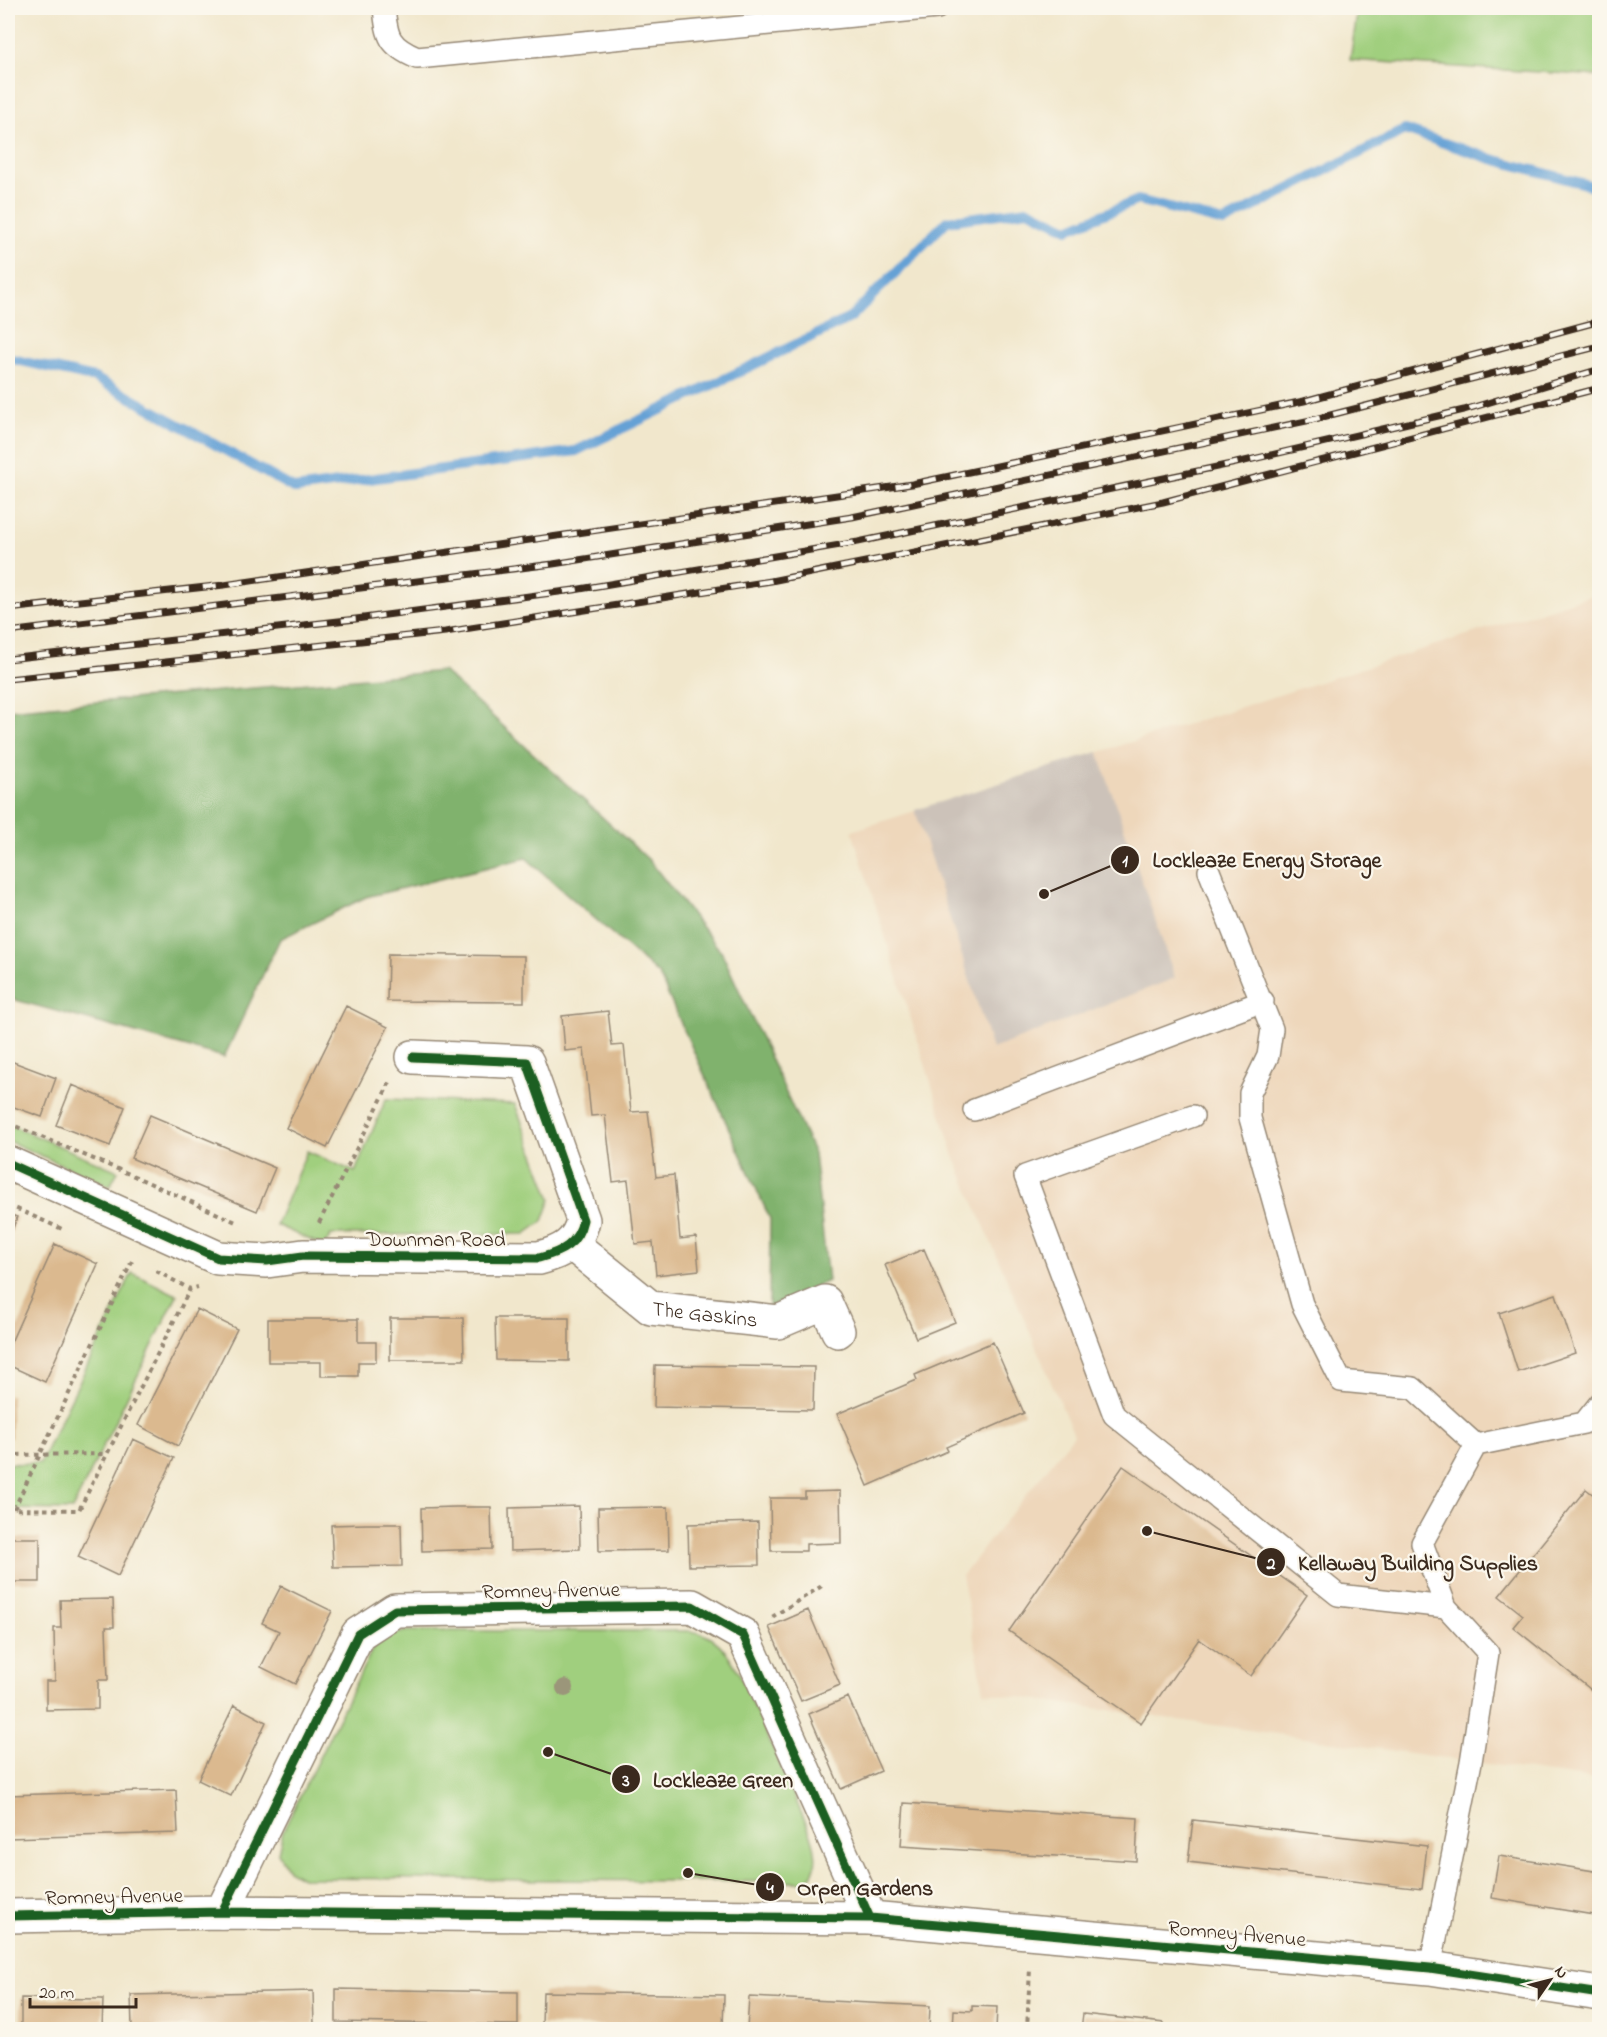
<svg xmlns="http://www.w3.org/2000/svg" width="1607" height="2037" viewBox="0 0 1607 2037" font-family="'Indie Flower',sans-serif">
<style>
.built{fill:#eed7bb}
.industrial{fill:#ccc2b9}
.green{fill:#a0cf7e;stroke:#6e7c4e;stroke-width:1.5}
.forest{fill:#80b26d;stroke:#5e6e46;stroke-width:1.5}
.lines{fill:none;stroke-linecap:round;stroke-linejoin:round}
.stream{stroke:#65a1d5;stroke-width:10}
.building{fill:#dbb98f}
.lane-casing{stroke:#968875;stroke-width:24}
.street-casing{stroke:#968875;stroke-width:36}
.path{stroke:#968875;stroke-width:4;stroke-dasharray:4.5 4.5;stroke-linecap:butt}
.lane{stroke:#fff;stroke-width:21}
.street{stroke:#fff;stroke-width:33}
.rail-casing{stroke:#3b2a1e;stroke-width:7}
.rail{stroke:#fbf7ec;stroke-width:4.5;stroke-dasharray:14;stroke-linecap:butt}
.cycleway-casing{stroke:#fbf7ec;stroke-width:13}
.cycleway{stroke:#1b5e20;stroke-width:9}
.tree{fill:#9b967a}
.labels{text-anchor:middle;stroke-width:4.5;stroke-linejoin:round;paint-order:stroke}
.street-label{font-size:21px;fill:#3b2a1e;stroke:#fbf7ec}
.leader{fill:none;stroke:#3b2a1e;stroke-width:2}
.callout-dot{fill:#3b2a1e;stroke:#fbf7ec;stroke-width:2}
.mark-label{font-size:18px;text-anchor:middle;font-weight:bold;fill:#fff}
.callout-label{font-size:22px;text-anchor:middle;font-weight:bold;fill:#3b2a1e;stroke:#fbf7ec;stroke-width:4.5;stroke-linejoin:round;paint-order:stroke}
</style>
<rect width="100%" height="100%" fill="#fbf7ec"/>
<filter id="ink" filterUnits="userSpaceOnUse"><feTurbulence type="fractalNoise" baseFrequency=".0167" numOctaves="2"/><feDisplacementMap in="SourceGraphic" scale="12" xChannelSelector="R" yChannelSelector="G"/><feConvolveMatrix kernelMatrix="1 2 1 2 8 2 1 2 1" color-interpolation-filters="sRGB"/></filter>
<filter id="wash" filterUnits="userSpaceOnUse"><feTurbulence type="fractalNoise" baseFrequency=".008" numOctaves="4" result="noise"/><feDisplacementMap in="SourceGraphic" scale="24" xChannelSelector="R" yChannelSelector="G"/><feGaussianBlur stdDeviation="1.35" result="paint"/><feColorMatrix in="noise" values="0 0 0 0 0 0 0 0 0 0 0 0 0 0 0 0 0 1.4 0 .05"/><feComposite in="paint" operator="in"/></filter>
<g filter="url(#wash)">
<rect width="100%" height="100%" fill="#f1e7cc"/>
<path class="built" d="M1599 593V1780L984 1692 962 1575 1074 1435 954 1156 852 831Z"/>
<path class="industrial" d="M1098 752 1175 978 992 1049 915 810Z"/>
<path class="green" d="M1358 8H1599V76L1350 60Z
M386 1099 515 1104 551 1199 543 1221 525 1234 331 1235 324 1246 276 1225 307 1151 355 1172Z
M8 1125 15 1127 118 1171 110 1186 8 1141Z
M132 1273 177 1295 72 1510 8 1509V1464L40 1463Z
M407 1631H690C716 1634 727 1651 739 1673L810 1832C816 1849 821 1869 805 1882L302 1878 288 1870 278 1853 283 1831 372 1650 382 1637Z"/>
<path class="forest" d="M443 671 649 860 722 953 814 1154 828 1281 769 1307 770 1219 659 975 526 858 366 897 280 939 224 1057 8 998V710Z"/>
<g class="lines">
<path class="stream" d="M8 358 95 378 295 489 576 451 850 318 947 221 1028 210 1068 229 1138 200 1224 222 1405 130 1492 159 1600 188"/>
</g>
<g id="blocks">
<path class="building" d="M388 954 524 956V1002L387 1001Z
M346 1006 388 1027 327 1148 286 1128Z
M608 1011 612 1046 624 1045 631 1112 648 1111 656 1177 674 1175 680 1239 696 1237 699 1270 656 1275 653 1242 635 1244 628 1180 613 1182 605 1115 591 1116 584 1049 565 1051 562 1016Z
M8 1060 56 1078 42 1117 8 1105Z
M72 1085 125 1107 110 1146 56 1125Z
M150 1115 275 1168 257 1211 131 1158Z
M8 1214 17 1217 8 1242Z
M55 1244 98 1264 45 1382 8 1365V1349Z
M924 1249 955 1322 916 1338 885 1265Z
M1556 1294 1575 1353 1518 1372 1499 1313Z
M197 1309 237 1329 178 1446 138 1425Z
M390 1318H463L464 1360H390Z
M495 1318H569V1361L496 1360Z
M268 1319H358V1342H376V1362H358V1376H321V1362H268Z
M993 1342 1024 1413 946 1447 948 1451 868 1486 837 1414 917 1380 915 1375Z
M655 1365 814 1367 813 1410 654 1407Z
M11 1395V1438H8V1396Z
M133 1439 174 1458 118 1576 78 1557Z
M1123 1466 1307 1595 1251 1676 1199 1639 1141 1723 1009 1631Z
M1586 1489 1600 1500V1697L1513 1627 1523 1615 1499 1596Z
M840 1491 841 1543 806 1544V1551H771L770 1498H805V1492Z
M579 1506 580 1549 510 1551 509 1508Z
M456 1507H491L492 1549 422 1551 421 1508Z
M668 1507 669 1550 599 1551 598 1508Z
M758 1522 759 1565 689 1566 688 1524Z
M366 1524H401L402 1566 333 1567 331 1525Z
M8 1538H40V1582H8Z
M281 1586 332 1611 295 1684 261 1667 279 1631 262 1623Z
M113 1599 114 1627H106L108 1680H98V1709L46 1710V1681H55L54 1628H61L60 1600Z
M808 1610 840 1685 801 1701 769 1627Z
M848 1697 881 1771 841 1789 809 1714Z
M234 1705 266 1722 231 1796 198 1780Z
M176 1790 178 1833 8 1838V1795Z
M904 1803 1138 1818 1136 1861 901 1846Z
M1193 1820 1427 1846 1422 1889 1188 1862Z
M1499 1856 1600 1872V1916L1492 1898Z
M336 1989 518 1992V2025L336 2022Z
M313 1991 314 2024 132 2028 131 1995Z
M543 1992 724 1995 723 2028 542 2025Z
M749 1997 930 2006 929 2030H747Z
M21 1998 103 1999 102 2030H21Z
M972 2006 997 2007 996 2030H953L954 2010 972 2011Z
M1083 2014 1164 2023V2030H1081Z"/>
</g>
</g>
<g filter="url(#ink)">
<use href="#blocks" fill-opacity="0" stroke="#968875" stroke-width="1.5"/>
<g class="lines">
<defs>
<path id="lane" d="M384 8C387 37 389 46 417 58L937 8
M1209 871 1272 1029 1268 1056 1250 1093V1118L1302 1304 1341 1381 1413 1388 1476 1445
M974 1110 1263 1001
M1193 1116 1025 1176 1114 1415 1338 1595 1446 1607
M1430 1968 1471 1762 1488 1653 1446 1607 1422 1543 1476 1445 1584 1423 1600 1403"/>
<g id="street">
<path d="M8 1163 218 1258 267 1261 303 1256 539 1258C562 1252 578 1244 583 1220L527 1062 413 1057"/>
<path id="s1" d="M572 1244 651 1308 778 1322 825 1302 838 1331"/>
<path d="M222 1912 358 1634 395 1610 692 1606 743 1635 870 1918"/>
<path d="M8 1916 222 1912 870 1918 1430 1968 1600 1994"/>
</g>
</defs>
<use href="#lane" class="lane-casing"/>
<use href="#street" class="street-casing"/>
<path class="path" d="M8 1123 134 1176 238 1223
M8 1205 62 1229
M319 1223 390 1082
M156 1271 190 1289
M8 1455 107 1454
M8 1509 79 1510 190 1289 198 1287
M14 1509 133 1259
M772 1617 825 1584
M1027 2030 1030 1968"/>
<use href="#lane" class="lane"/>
<use href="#street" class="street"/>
<defs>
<path id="rail" d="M8 609 224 585 912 484 1304 401 1600 321
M8 632 553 564 852 517 1311 420 1600 346
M8 659 356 619 574 590 858 542 1236 463 1464 410 1600 369
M8 679 445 632 771 581 1163 502 1600 388"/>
</defs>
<use href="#rail" class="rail-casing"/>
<use href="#rail" class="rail"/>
<defs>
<path id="cycleway" d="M8 1163 218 1258 267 1261 303 1256 539 1258C562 1252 578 1244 583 1220L527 1062 413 1057
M222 1912 358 1634 395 1610 692 1606 743 1635 870 1918
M8 1916 222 1912 870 1918 1430 1968 1600 1994"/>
</defs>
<use href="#cycleway" class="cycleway-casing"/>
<use href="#cycleway" class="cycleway"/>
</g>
<circle class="tree" cx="565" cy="1688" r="9"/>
</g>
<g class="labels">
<g class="street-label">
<text x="436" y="1246">Downman Road</text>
<text dy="7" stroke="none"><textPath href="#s1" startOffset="156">The Gaskins</textPath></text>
<text transform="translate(551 1590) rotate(-1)" y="7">Romney Avenue</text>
<text transform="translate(114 1896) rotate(-1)" y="7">Romney Avenue</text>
<text transform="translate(1237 1933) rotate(5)" y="7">Romney Avenue</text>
</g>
</g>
<path class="leader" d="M1044 894L1125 860M1147 1531L1271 1562M548 1752L626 1779M688 1873L770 1887"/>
<g class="callout-dot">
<circle cx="1044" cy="894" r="6"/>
<circle cx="1147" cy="1531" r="6"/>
<circle cx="548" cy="1752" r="6"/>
<circle cx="688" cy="1873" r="6"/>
<circle cx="1125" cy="860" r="15"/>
<circle cx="1271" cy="1562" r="15"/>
<circle cx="626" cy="1779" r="15"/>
<circle cx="770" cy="1887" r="15"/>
</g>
<g class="mark-label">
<text x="1125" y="866">1</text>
<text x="1271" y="1569">2</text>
<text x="626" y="1786">3</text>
<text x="770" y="1893">4</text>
</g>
<g class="callout-label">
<text x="1267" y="867">Lockleaze Energy Storage</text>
<text x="1418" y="1570">Kellaway Building Supplies</text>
<text x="723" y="1787">Lockleaze Green</text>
<text x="865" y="1895">Orpen Gardens</text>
</g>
<rect width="1607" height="2037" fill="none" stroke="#fbf7ec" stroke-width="30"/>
<g transform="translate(1550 1980) rotate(55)" stroke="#fbf7ec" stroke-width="4.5" paint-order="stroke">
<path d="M0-4.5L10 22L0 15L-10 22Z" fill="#3b2a1e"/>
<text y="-9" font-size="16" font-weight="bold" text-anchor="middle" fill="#3b2a1e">N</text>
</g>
<path d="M30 1998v9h106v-9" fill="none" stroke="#3b2a1e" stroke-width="3"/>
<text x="39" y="1998" font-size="18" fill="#3b2a1e" stroke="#fbf7ec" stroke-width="4.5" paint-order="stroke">20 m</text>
</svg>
